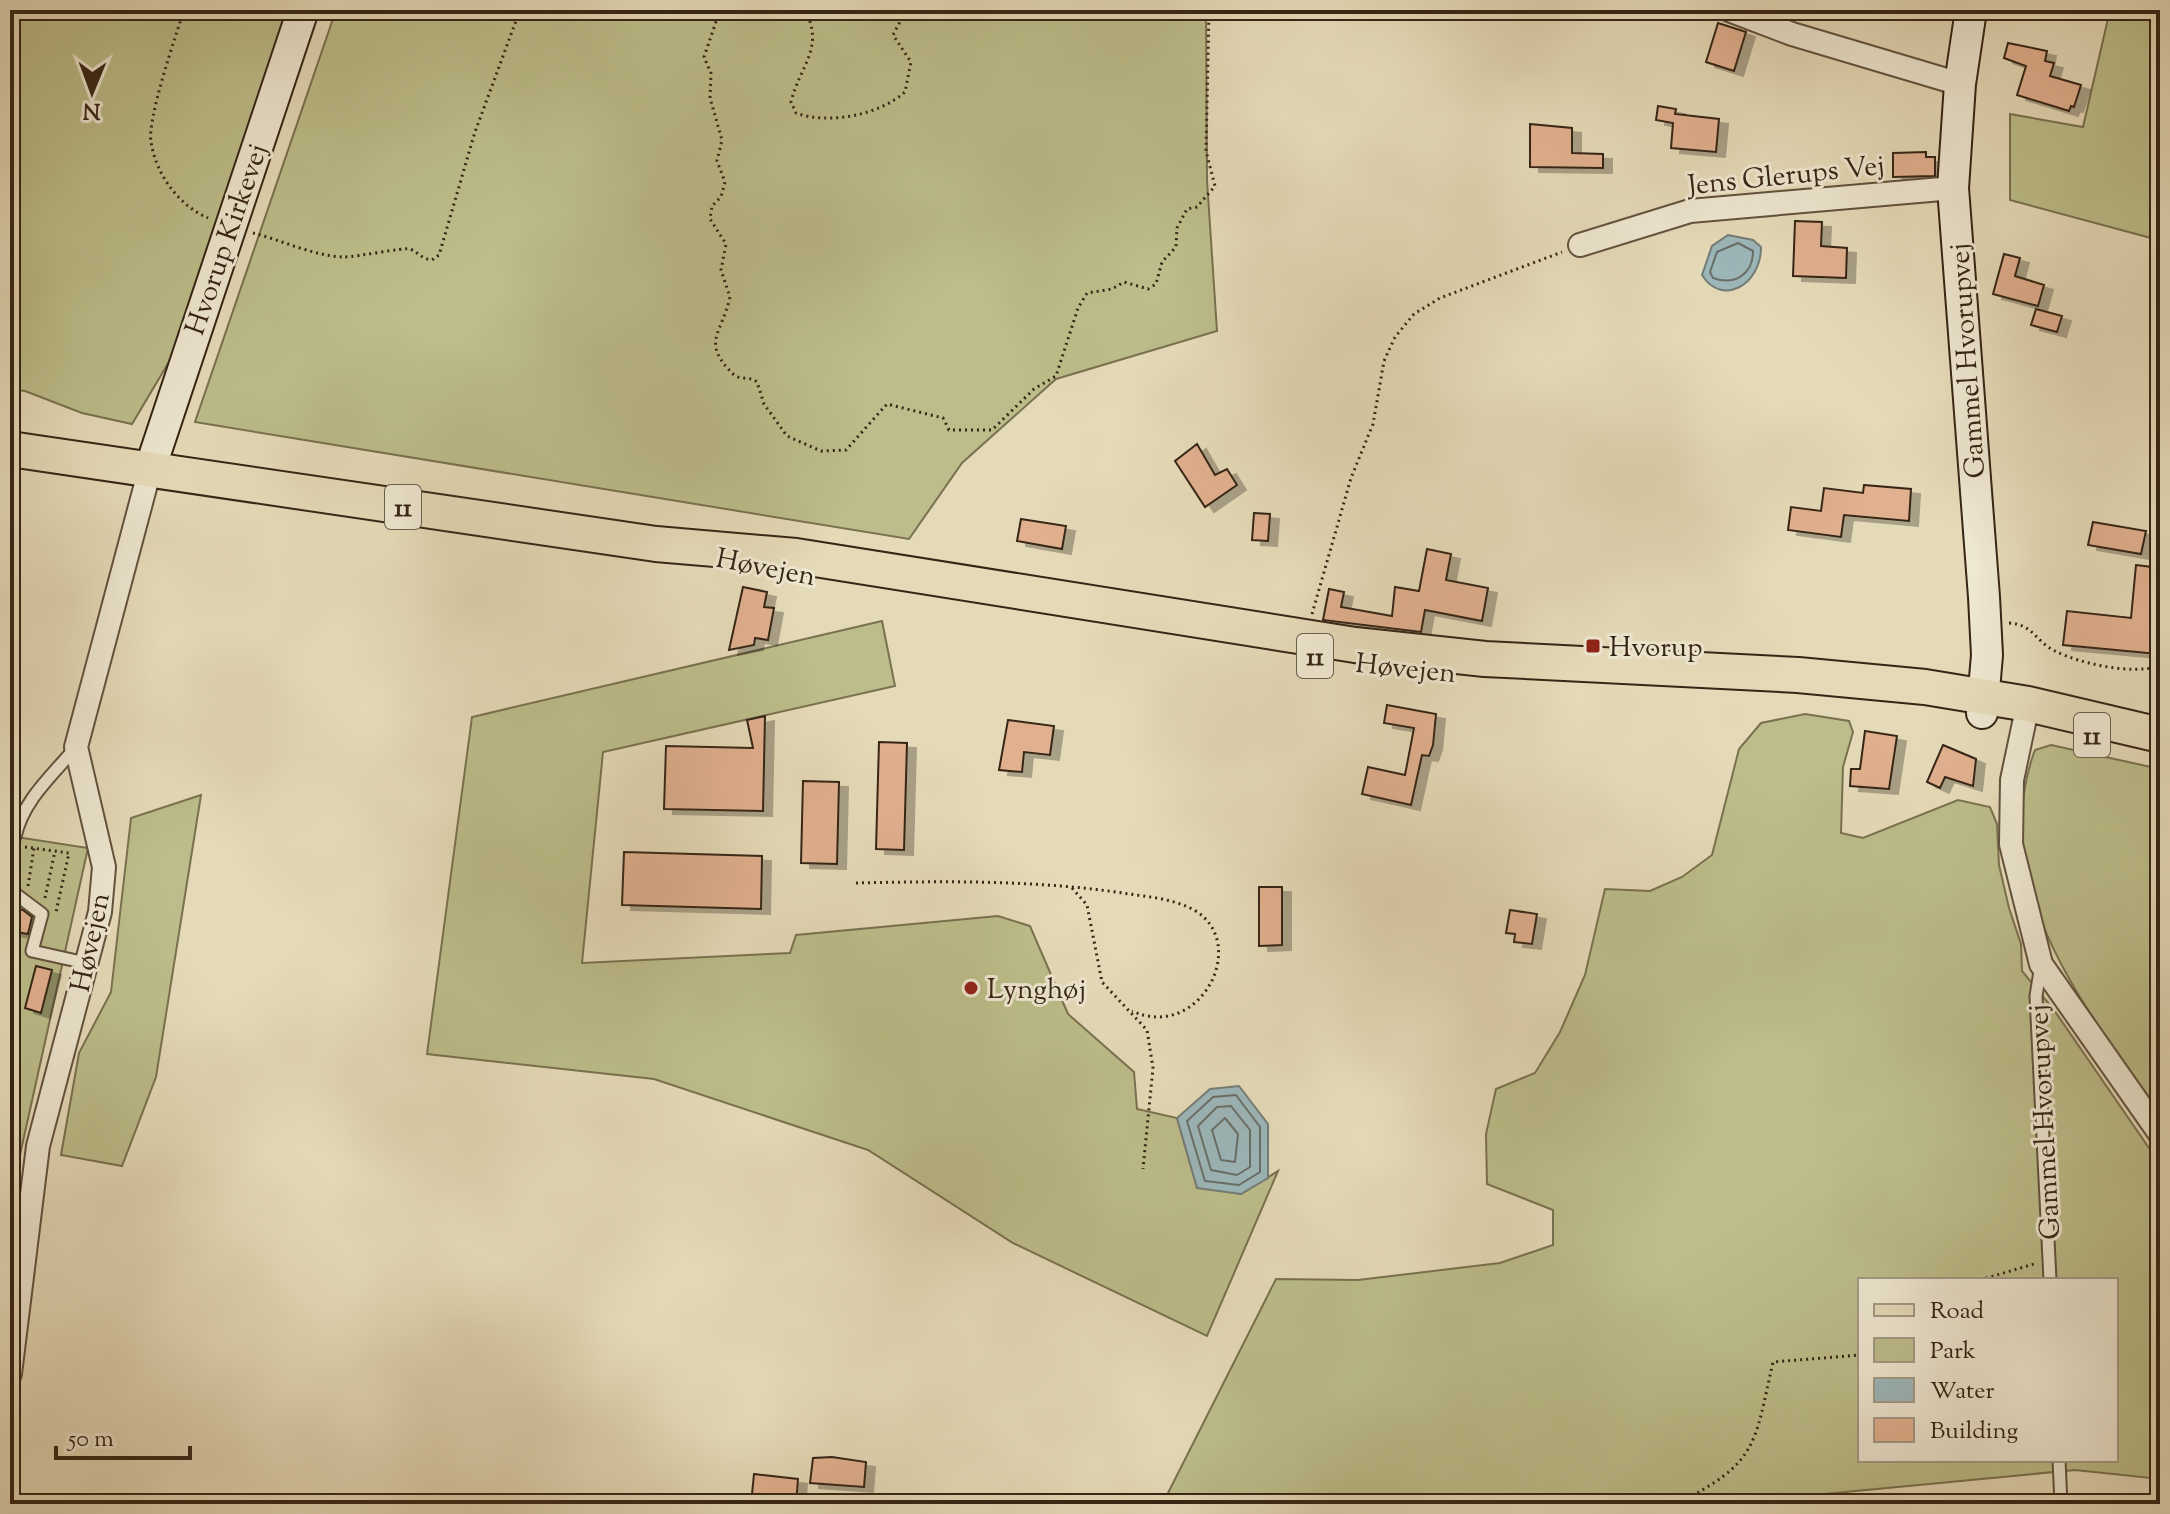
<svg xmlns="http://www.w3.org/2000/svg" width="2170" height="1514" viewBox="0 0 2170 1514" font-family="'Sorts Mill Goudy',serif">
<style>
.green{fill:#bcbd8a;stroke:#797150;stroke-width:2;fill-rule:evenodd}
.water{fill:#9cb7ba;stroke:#737d78;stroke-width:2}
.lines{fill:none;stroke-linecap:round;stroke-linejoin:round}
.shore{stroke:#696e68;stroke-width:2}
.building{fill:#e1b08f;stroke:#362515;stroke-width:2;filter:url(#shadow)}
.lane-casing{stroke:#62523e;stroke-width:15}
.street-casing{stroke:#62523e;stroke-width:26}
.secondary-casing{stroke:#362515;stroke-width:34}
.primary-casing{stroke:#362515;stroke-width:38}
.path{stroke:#362515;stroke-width:3;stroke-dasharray:2 4;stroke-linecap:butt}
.lane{stroke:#eee7d1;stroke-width:11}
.street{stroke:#eee7d1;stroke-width:22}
.secondary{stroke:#eee7d1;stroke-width:30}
.primary{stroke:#e5dab8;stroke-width:34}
.poi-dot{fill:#8f2418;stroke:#eee7d1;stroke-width:3}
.labels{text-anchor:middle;stroke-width:6;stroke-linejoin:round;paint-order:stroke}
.shield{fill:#eee7d1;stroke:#6d5f4d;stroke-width:2}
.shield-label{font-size:26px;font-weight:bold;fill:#362515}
.street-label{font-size:28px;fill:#362515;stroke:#eee7d1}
.poi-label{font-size:28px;fill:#362515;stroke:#eee7d1;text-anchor:start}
</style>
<defs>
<filter id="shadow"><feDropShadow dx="9" dy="5" stdDeviation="0" flood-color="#0004"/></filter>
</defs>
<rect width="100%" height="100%" fill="#e5dab8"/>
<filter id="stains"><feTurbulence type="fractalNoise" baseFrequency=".0025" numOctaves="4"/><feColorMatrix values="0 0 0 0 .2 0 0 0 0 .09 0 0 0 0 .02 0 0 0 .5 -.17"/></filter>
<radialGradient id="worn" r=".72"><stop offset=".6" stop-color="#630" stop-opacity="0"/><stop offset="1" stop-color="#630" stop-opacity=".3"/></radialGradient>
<path class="green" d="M10 10H292L173 355 132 424 82 413 25 391 10 389Z
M336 10H1206L1207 180 1217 331 1056 379 962 463 909 539 195 422Z
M2110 10H2160V226L2151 238 2010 200V114L2083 127Z
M882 621 895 686 603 752 582 963 790 953 796 935 998 916 1030 926 1068 1014 1134 1072 1137 1109 1177 1118 1197 1187 1241 1194 1278 1171 1207 1336 1013 1243 868 1150 654 1079 427 1054 472 717Z
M1805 714 1849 721 1853 732 1843 767 1841 833 1863 838 1958 800 1990 807 1997 824 1999 865 2009 908 2021 944 2022 971 2054 1010 2160 1164V1479L2075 1470 1783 1498V1504H1753L1751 1500 1630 1504 1521 1498 1165 1499 1276 1279 1358 1280 1500 1263 1553 1245V1210L1487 1184 1486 1134 1496 1089 1535 1073 1560 1032 1585 975 1605 889 1650 891 1682 877 1712 855 1739 749 1761 723ZM1860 1280H2116V1460H1860Z
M2051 745 2160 769V1116C2088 1009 1984 887 2035 750Z
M201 795 156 1077 122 1166 61 1155 79 1053 111 992 131 818Z
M10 836 88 848 10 1200Z"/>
<path class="water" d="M1728 235 1753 240 1761 247C1761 285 1722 307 1702 275L1712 246Z
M1239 1086 1268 1124V1178L1241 1194 1197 1188 1177 1118 1210 1089Z"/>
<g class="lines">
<path class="shore" d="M1738 243 1753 251C1753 274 1735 286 1713 278L1710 272 1717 252Z
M1236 1095 1260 1127V1172L1239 1185 1205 1181 1187 1121 1213 1097Z
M1231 1106 1250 1130V1167L1237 1175 1211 1170 1198 1126 1217 1107Z
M1225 1118 1238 1134 1235 1162 1221 1160 1212 1130Z"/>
</g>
<path class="building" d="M1718 23 1746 32 1734 71 1706 62Z
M2008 43 2047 51 2045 61 2054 63 2050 76 2081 85 2074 107 2071 106 2069 111 2017 95 2026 66 2004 58Z
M1658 106 1676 109 1675 114 1719 119 1716 152 1671 148 1673 123 1656 120Z
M1530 124 1572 128V153L1603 154V168L1530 167Z
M1926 152V157H1935V176L1893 177V153Z
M1795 221 1822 222 1821 246 1847 248 1846 278 1793 276Z
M2004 254 2020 258 2015 276 2044 285 2038 306 1993 294Z
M2036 309 2062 316 2057 332 2031 325Z
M1197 444 1215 475 1227 469 1237 485 1205 507 1175 461Z
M1864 485 1911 489 1909 521 1844 515 1841 537 1788 530 1791 507 1821 511 1824 488 1863 493Z
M1254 513 1270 514 1268 541 1252 540Z
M1021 519 1066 526 1062 549 1017 541Z
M2093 522 2146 531 2141 554 2088 545Z
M1427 549 1451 554 1446 580 1488 588 1482 621 1425 610 1421 632 1323 620 1329 589 1344 592 1341 607 1392 616 1395 587 1419 591Z
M2136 565 2160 568 2158 654 2063 645 2067 611 2131 618Z
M743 587 767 592 764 607 774 608 768 640 755 638 754 645 729 650Z
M1387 705 1436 714 1433 745 1429 756 1422 755 1411 805 1362 794 1368 767 1405 775 1414 728 1384 723Z
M765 716 763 811 664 809 666 746 753 748 747 720Z
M1008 720 1054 726 1050 755 1024 752 1022 772 999 770Z
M1865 731 1897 736 1889 789 1850 786 1851 769H1860Z
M879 742 907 743 904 850 876 849Z
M1943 745 1976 759 1973 786 1945 777 1940 788 1927 782Z
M803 781 839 782 837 864 801 863Z
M624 852 762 856 761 909 622 905Z
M1259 887H1282V945L1259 946Z
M10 908 23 910 32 917 28 934 10 931Z
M1510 910 1537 914 1532 944 1514 942 1515 934 1506 933Z
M36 966 52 970 41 1013 25 1008Z
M832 1457 866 1462 864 1487 810 1483 813 1458Z
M754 1474 798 1479 796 1504H751Z"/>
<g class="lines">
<defs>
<path id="lane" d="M15 837C23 800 52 776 76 747
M10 890 42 914 32 951 86 963
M2041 965 2036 996 2050 1280
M2059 1460 2061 1504"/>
<path id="street" d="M1729 10 1792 34 1960 84
M1580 245 1690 211 1953 188
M2028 704 2012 780 2011 844 2041 964 2160 1134
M10 1374 38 1146 100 912 104 867 76 747 150 469"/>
<path id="secondary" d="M1971 10 1960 84 1953 188 1984 597 1987 655 1982 713
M150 469 303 10"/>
<path id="primary" d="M10 449 656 544 796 556 1355 645 1485 659 1798 675 1925 687 2028 704 2160 735"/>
</defs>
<use href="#lane" class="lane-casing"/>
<use href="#street" class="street-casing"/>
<use href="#secondary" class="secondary-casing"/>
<use href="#primary" class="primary-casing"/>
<path class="path" d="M184 10C176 35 147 119 151 142 156 174 178 205 208 218
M720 10 704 57 711 73 710 98 722 140 717 161 725 182 721 197 712 206 710 219 726 244 721 270 730 297C722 334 700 342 734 375 740 380 750 376 757 382L764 404 787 436 821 451 846 450 887 404 943 418 949 430H992L1034 389 1056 376 1078 308 1087 293 1112 289 1124 282 1148 289 1156 284 1162 262 1176 247 1177 228 1187 209 1197 207 1215 186 1206 151 1209 10
M805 10C825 48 800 65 791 102L796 113C829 125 879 115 905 92L911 62 893 35 903 16 916 10
M253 233C281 240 314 256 343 257 358 257 404 247 410 249 419 253 422 259 432 260L439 255 475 132 520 10
M1312 614 1351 478 1373 424 1384 361 1395 337 1414 314 1440 298 1562 252
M2009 623C2033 624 2036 642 2055 651 2081 664 2132 675 2160 666
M25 847 69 853 56 912
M10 876 13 853
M856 883C945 881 1035 880 1123 893 1147 897 1172 898 1194 910 1251 943 1200 1042 1132 1011
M28 886 34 848
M1072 888 1087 905 1102 982 1147 1030 1153 1068 1143 1169
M45 898 55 851
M1980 1280 2034 1264
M1676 1504C1758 1463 1754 1446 1773 1362L1860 1355"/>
<use href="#lane" class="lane"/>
<use href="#street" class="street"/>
<use href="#secondary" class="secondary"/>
<use href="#primary" class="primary"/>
</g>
<g class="poi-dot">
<rect x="1585" y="638" width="16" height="16" rx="4"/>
<circle cx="971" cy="988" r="8"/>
</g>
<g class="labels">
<g class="shield">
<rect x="385" y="485" width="36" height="44" rx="6"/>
<rect x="1297" y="634" width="36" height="44" rx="6"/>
<rect x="2074" y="713" width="36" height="44" rx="6"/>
</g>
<g class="shield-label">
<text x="403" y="516">11</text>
<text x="1315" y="665">11</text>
<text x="2092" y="744">11</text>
</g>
<g class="street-label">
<text transform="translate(1786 174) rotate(-6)" y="10">Jens Glerups Vej</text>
<text transform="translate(225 239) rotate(-71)" y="10">Hvorup Kirkevej</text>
<text transform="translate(1966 361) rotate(-94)" y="10">Gammel Hvorupvej</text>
<text transform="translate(766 566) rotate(11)" y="10">Høvejen</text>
<text transform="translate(1406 667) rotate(6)" y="10">Høvejen</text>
<text transform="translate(89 942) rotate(-78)" y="10">Høvejen</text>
<text transform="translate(2043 1122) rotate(-93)" y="10">Gammel Hvorupvej</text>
</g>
<g class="poi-label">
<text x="1609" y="656">Hvorup</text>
<text x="987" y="998">Lynghøj</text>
</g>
</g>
<rect width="2170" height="1514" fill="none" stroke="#e5dab8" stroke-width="40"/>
<rect x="12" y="12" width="2146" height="1490" fill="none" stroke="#362515" stroke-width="4"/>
<rect x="20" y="20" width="2130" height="1474" fill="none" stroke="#362515" stroke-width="2"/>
<rect x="1858" y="1278" width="260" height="184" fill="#eee7d1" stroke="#a49986" stroke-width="2"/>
<rect x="1874" y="1304" width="40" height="12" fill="#e5dab8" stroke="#a49986" stroke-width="2"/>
<text x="1930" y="1318" font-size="24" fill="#362515">Road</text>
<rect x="1874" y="1338" width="40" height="24" fill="#bcbd8a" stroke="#a49986" stroke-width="2"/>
<text x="1930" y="1358" font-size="24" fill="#362515">Park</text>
<rect x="1874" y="1378" width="40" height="24" fill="#9cb7ba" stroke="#a49986" stroke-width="2"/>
<text x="1930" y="1398" font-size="24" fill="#362515">Water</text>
<rect x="1874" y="1418" width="40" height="24" fill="#e1b08f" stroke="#a49986" stroke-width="2"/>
<text x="1930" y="1438" font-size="24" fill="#362515">Building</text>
<g transform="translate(92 92) rotate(181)" stroke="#eee7d1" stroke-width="6" paint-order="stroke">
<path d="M0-6L14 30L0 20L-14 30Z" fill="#362515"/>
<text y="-12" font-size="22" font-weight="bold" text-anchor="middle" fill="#362515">N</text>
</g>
<path d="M56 1446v12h134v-12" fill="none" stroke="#362515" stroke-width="4"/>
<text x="68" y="1446" font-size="24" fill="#362515" stroke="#eee7d1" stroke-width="6" paint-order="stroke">50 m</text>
<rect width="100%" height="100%" filter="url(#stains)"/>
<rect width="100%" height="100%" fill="url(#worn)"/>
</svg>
